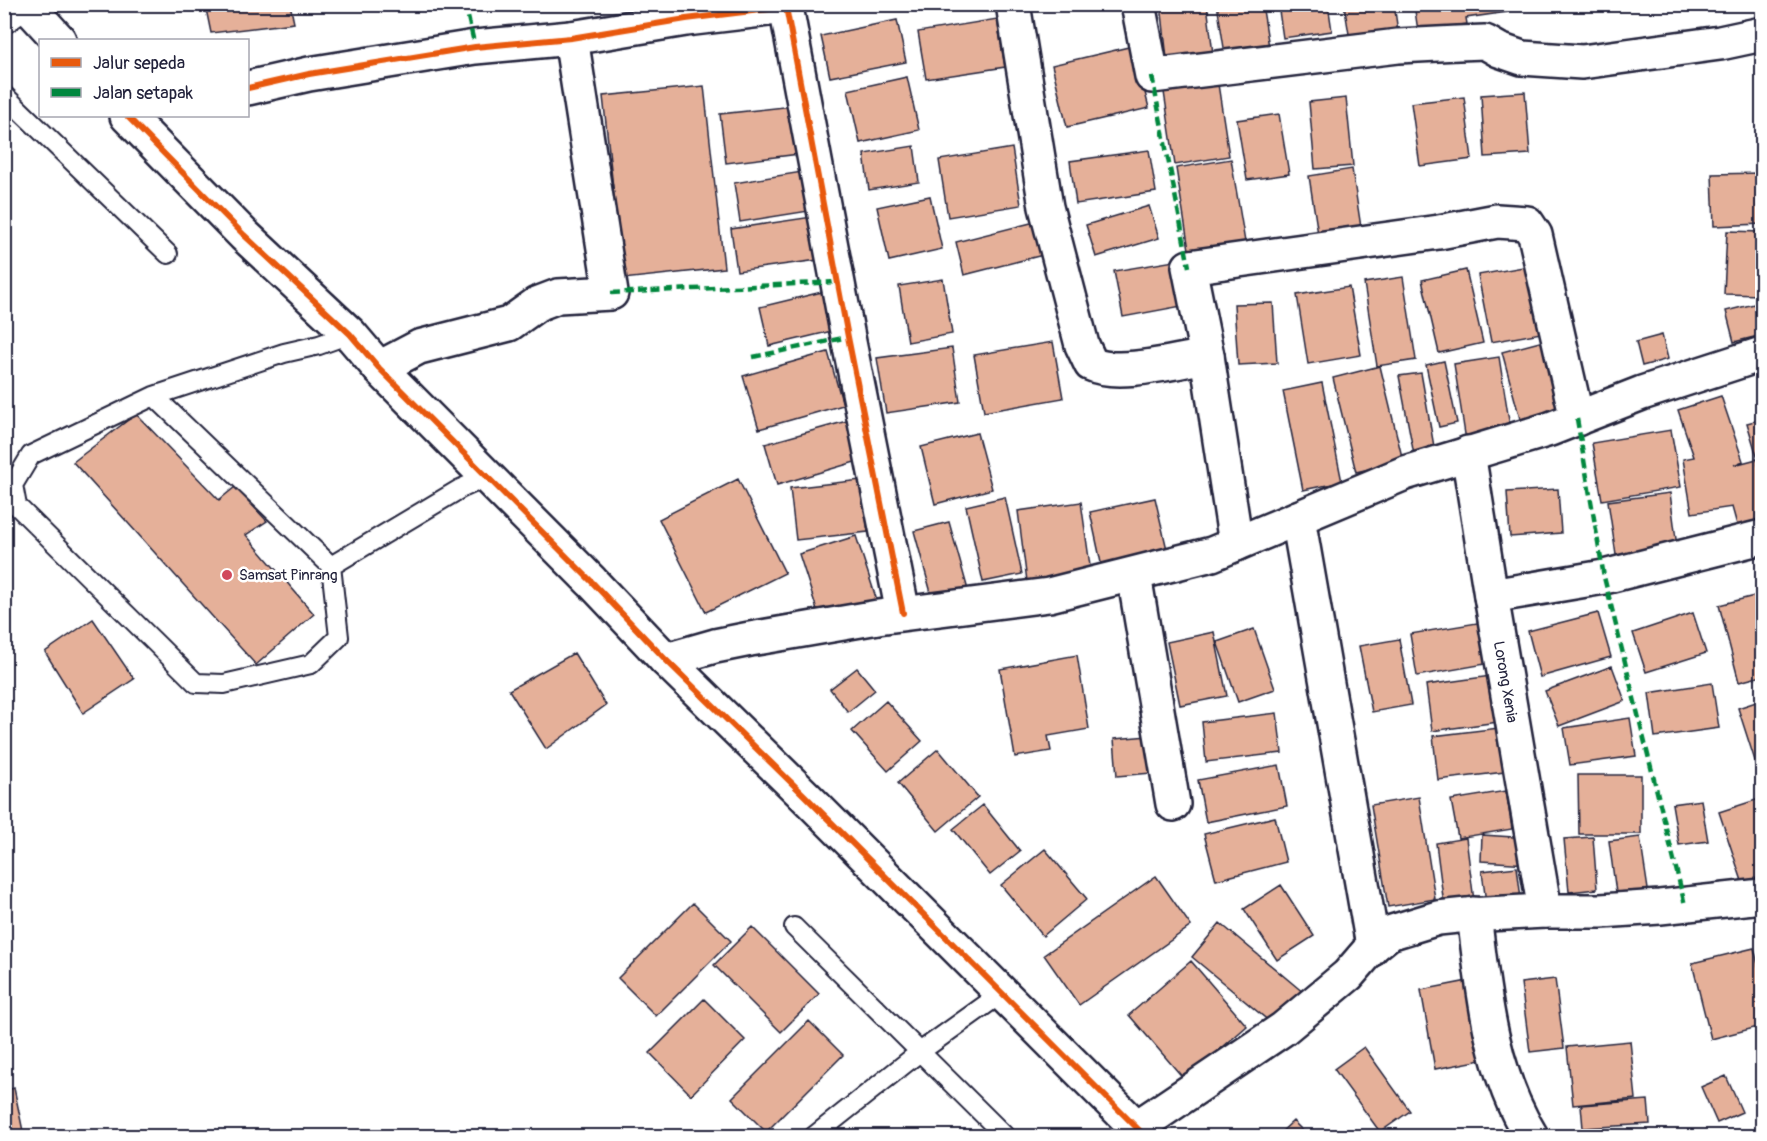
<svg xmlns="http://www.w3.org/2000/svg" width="1767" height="1141" viewBox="0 0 1767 1141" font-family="Pangolin,sans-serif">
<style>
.building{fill:#e5b099;stroke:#22223b;stroke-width:1.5}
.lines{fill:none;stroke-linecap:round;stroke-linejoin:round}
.lane-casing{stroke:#22223b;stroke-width:22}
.street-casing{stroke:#22223b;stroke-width:38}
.lane{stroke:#fff;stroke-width:18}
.street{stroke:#fff;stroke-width:33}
.quiet{stroke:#00873e;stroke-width:4.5;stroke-dasharray:9 4.5;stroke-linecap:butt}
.cycleway-casing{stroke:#fff;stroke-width:10}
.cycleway{stroke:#e8590c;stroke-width:6}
.poi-dot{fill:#d1495b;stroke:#fff;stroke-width:2}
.labels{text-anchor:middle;stroke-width:5;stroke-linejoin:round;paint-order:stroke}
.poi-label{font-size:15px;fill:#22223b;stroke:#fff;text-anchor:start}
.street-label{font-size:15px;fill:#22223b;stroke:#fff}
</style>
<rect width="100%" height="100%" fill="#fff"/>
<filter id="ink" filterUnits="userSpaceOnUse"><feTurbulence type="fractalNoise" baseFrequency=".0167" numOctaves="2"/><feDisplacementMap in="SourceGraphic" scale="12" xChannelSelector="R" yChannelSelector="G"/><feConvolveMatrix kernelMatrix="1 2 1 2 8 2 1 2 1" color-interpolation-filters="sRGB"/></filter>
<g filter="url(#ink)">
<path class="building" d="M205 4H290L294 23 211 33Z
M529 4H576V10H529Z
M1161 4H1207L1213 54 1167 59Z
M1217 4H1262L1269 47 1225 54Z
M1278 4H1328L1332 31 1283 38Z
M1344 4H1394L1398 32 1350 40Z
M1414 4H1506L1507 12 1466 18 1467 24 1418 31Z
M997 19 1005 67 926 79 918 32Z
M897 20 906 62 830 77 821 36Z
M1133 46 1149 108 1067 127 1052 65Z
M907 77 919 130 860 143 848 90Z
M1218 84 1229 156 1175 165 1164 92Z
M704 86 724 268 623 279 603 96Z
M1525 92 1530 154 1485 157 1481 95Z
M1464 97 1472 159 1420 166 1411 103Z
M1346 98 1353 166 1315 169 1309 102Z
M793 106 799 154 726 163 720 114Z
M1279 114 1289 174 1247 180 1237 120Z
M914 146 919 182 869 190 864 154Z
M1012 148 1021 205 948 217 939 160Z
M1149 150 1156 192 1076 204 1070 161Z
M1231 159 1246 248 1190 256 1176 168Z
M1352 169 1362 234 1319 241 1309 176Z
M802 172 809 211 740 222 734 183Z
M1762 173V224L1714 226 1712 174Z
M930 196 942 249 889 261 877 207Z
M1149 206 1159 238 1096 257 1086 225Z
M812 217 818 260 737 271 731 229Z
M1035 222 1043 255 964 275 956 242Z
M1727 231 1762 232V295L1724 294Z
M1174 261 1182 306 1123 317 1114 271Z
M1535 265 1547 332 1491 342 1478 275Z
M1466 270 1483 343 1439 353 1422 280Z
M1403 277 1416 360 1377 366 1364 283Z
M943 279 952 334 908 342 899 286Z
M1349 287 1361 355 1308 364 1297 295Z
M822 292 832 331 769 346 760 307Z
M1762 302V335L1734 342 1726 311Z
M1273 303 1277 363 1238 365 1234 304Z
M1662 335 1668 359 1642 366 1636 342Z
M1555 338 1576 416 1523 430 1502 352Z
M1053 342 1063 398 984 412 974 355Z
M952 348 960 402 886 413 877 358Z
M828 352 843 405 759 429 743 376Z
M1499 357 1512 440 1467 447 1454 364Z
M1444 361 1457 423 1439 427 1426 365Z
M1380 366 1403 461 1356 472 1333 378Z
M1421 373 1435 452 1414 455 1399 376Z
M1322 383 1342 482 1303 490 1283 391Z
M1721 396 1743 461 1734 465 1757 459 1762 482V526L1739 532 1732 507 1692 513 1683 459 1694 457 1678 410Z
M136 414 219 500 235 487 267 521 246 535 314 614 256 665 73 462Z
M854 419 865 459 777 485 765 444Z
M1762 419V473L1747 423Z
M1671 430 1681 487 1602 500 1592 443Z
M977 433 992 489 935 504 921 447Z
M738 479 785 573 706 612 659 519Z
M861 480 868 532 796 540 790 488Z
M1558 489 1561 533 1510 537 1507 492Z
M1670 493 1677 547 1616 555 1608 501Z
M1005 497 1022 574 983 582 966 506Z
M1155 498 1169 558 1103 572 1090 512Z
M1081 502 1092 580 1028 589 1018 511Z
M949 522 968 590 933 600 914 531Z
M856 536 878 604 821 622 799 554Z
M1762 594V676L1739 682 1719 605Z
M1598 613 1611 657 1540 677 1528 631Z
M1693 613 1706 653 1646 672 1633 633Z
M93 619 134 679 83 713 45 652Z
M1483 622 1491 663 1417 676 1410 634Z
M1254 629 1275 689 1238 702 1217 642Z
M1214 632 1227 696 1180 705 1167 642Z
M1399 639 1411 705 1372 712 1359 646Z
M574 653 606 705 546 749 509 690Z
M1077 655 1089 729 1048 736 1051 751 1015 757 1000 669Z
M1612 666 1625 701 1559 726 1545 691Z
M857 668 875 690 848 712 830 689Z
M1498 675 1505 721 1432 731 1426 685Z
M1712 683 1719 728 1655 737 1649 693Z
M1762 700V766L1757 767 1738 708Z
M886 701 922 741 888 771 852 731Z
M1277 713 1282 753 1206 762 1202 722Z
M1630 718 1636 756 1570 765 1564 728Z
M1507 727 1513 771 1438 780 1433 736Z
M1160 735 1163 772 1117 776 1114 739Z
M938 749 978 797 938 831 898 783Z
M1279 765 1287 806 1206 822 1198 780Z
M1578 775H1641V834H1579Z
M1506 791 1512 829 1458 838 1451 800Z
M1419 797 1435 899 1388 907 1371 805Z
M1762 798V877L1743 884 1719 812Z
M1701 800 1708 841 1679 845 1672 804Z
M983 805 1020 851 990 875 953 829Z
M1275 817 1286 862 1216 880 1204 834Z
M1482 835 1529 838 1528 864 1481 861Z
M1593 837 1597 889 1569 892 1564 839Z
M1640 837 1649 896 1617 900 1609 841Z
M1466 838 1474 901 1444 905 1436 843Z
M1045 849 1087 899 1043 936 1001 885Z
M1517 867 1522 907 1487 911 1482 871Z
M1156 876 1191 926 1079 1005 1044 955Z
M1281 885 1314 936 1277 960 1244 909Z
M693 903 731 941 656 1016 618 978Z
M1220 923 1304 993 1276 1027 1192 957Z
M752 927 819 994 781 1032 714 965Z
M1754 948 1762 981V1026L1711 1039 1692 963Z
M1191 961 1247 1026 1185 1080 1129 1015Z
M1555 979 1564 1048 1530 1052 1521 983Z
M1468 981 1482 1060 1435 1069 1421 990Z
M704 999 745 1040 691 1095 650 1053Z
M809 1021 843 1055 766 1132 732 1098Z
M1630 1041 1636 1099 1573 1105 1567 1047Z
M1364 1047 1410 1111 1380 1132 1334 1069Z
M1726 1076 1742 1112 1717 1123 1701 1087Z
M14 1088 24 1136H4V1091Z
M1648 1100 1650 1124 1583 1128 1581 1105Z
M1293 1121 1308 1136H1277Z
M1762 1131V1136H1748V1134Z"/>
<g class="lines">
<defs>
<path id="lane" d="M4 25 29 8
M4 95 168 254
M154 396 331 566 460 489 487 477
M331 566 339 637 311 664 224 684 196 683 17 506 13 485 31 455 154 396 284 353 319 345 350 334
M794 927 1005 1136
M814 1136 921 1051 1002 993"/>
<g id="street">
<path d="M26 4 59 40"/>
<path d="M1013 4 1046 207 1082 345 1091 364C1118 377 1176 361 1207 356L1236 544"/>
<path d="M1138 4 1152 76 1398 46 1458 43 1485 42 1499 50 1522 58 1582 62 1720 43 1762 34"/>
<path d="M248 88 309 74 475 47 571 38 686 19 786 7 848 337 903 613"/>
<path d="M127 116 244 235 350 334 379 368 592 582 666 660 804 795 1145 1136"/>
<path d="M1207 356 1189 267 1439 232 1497 221 1527 223 1535 235 1577 419"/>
<path d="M379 368 419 347 509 324 537 304 558 296 611 293 571 38"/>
<path id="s1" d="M1468 453 1491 596 1545 911"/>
<path d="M1298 518 1373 946"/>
<path d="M1134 575 1173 804"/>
<path d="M1491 596 1604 577 1762 537"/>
<path d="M666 660 715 646 750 639 878 617 1049 595 1212 554 1405 473 1550 429 1642 393 1762 354"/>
<path d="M1474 914C1483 990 1490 1070 1531 1136"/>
<path d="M1136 1128 1283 1029 1348 975 1373 946 1389 933 1438 918 1467 915 1545 911H1601L1660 907 1762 896"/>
</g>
</defs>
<use href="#lane" class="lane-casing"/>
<use href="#street" class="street-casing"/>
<use href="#lane" class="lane"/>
<use href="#street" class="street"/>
<path class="quiet" d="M465 4 475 47
M786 7 803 4
M1152 76 1189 267
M611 293 838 282
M753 357 848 337
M1577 419 1604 577 1685 905"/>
<defs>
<path id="cycleway" d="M248 88 309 74 475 47 571 38 686 19 786 7 848 337 903 613
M127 116 244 235 350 334 379 368 592 582 666 660 804 795 1145 1136"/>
</defs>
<use href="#cycleway" class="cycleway-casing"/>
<use href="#cycleway" class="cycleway"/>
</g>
</g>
<circle class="poi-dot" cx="227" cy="575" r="6"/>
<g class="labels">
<g class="poi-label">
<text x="239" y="580">Samsat Pinrang</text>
</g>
<g class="street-label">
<text dy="5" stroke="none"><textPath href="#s1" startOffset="232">Lorong Xenia</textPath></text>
</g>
</g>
<rect width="1767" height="1141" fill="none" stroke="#fff" stroke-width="24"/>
<rect x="12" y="12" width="1743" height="1117" fill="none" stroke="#22223b" stroke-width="2" filter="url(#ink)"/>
<rect x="39" y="39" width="210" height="78" fill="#ffffff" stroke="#a7a7b1" stroke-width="1.5"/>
<rect x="51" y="58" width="30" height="9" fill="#e8590c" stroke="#a7a7b1" stroke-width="1.5"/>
<text x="93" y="69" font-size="18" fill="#22223b">Jalur sepeda</text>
<rect x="51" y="88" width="30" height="9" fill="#00873e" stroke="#a7a7b1" stroke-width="1.5"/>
<text x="93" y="99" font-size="18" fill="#22223b">Jalan setapak</text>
</svg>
